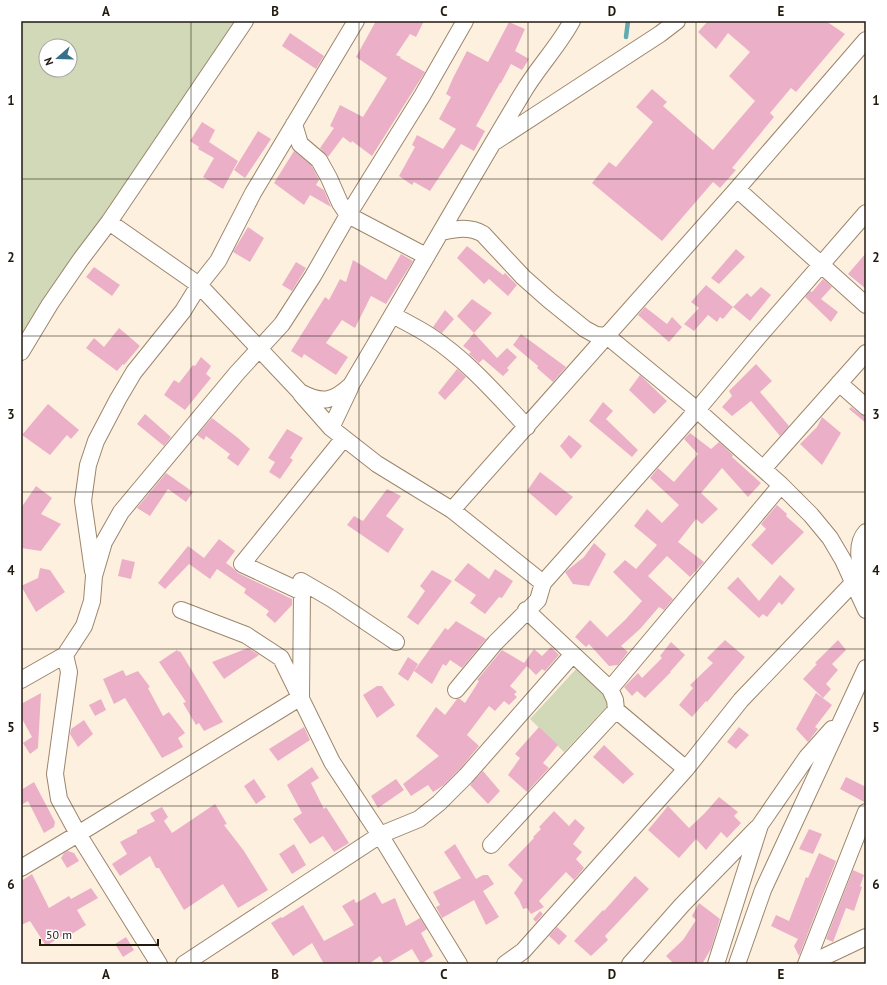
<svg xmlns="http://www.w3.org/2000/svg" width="887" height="985" viewBox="0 0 887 985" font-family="'PT Sans',sans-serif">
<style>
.grass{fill:#d1d9b8;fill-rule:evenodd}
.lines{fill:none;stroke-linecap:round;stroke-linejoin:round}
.stream{stroke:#61abb0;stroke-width:4.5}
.building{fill:#ebb0c8}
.minor-casing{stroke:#9c866c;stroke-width:18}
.minor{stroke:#fff;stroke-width:16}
.grid{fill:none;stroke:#221a0f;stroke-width:1;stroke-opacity:0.55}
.neatline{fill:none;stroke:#221a0f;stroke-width:1.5}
.grid-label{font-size:13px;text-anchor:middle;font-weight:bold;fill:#221a0f}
</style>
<rect width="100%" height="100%" fill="#fef0df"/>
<path class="grass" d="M21 21H240L21 343ZM46 46H70V70H46Z
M577 668 611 702 564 752 530 719Z"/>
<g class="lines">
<path class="stream" d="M626 37 628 21"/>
</g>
<path class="building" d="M376 21H424L416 37 410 34 396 55 401 57 400 58 425 72 372 156 352 141 351 143 343 137 328 157 320 148 334 128 330 126 340 105 363 117 387 78 356 57Z
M708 21H826L845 34 796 92 791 88 770 113 774 117 732 168 736 170 720 188 713 182 662 241 592 183 609 162 616 167 653 122 636 107 652 89 667 102 663 106 713 150 755 101 729 76 750 52 728 33 716 49 698 32Z
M509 22 525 29 515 51 529 59 522 70 511 64 501 83H500L476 126 485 131 474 151 461 144 430 191 414 182 412 185 399 176 415 147 412 145 417 135 443 149 456 129 439 119 451 97 446 94 453 78 467 51 488 62Z
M290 33 324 56 316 69 282 46Z
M202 122 215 130 209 142 238 161 223 189 203 177 214 158 198 149 199 147 190 141Z
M258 131 271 139 245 178 234 170Z
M294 151 312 166 319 180 316 185 324 190 331 207 310 195 304 205 274 183Z
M248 227 264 238 250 262 233 252Z
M467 246 503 275 505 273 517 285 508 296 489 279 484 284 457 258Z
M736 249 745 257 719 284 711 278Z
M866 253V289L848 274Z
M401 254 413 261 386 304 371 296 355 328 342 320 326 343 348 357 336 375 304 354 302 358 291 351 325 297 329 300 340 279 346 282 353 260 386 280Z
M296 262 306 268 292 291 282 285Z
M94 267 120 285 112 296 86 277Z
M823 279 832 287 821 299 838 312 831 322 805 297 810 291 812 292Z
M706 285 733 307 723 319 720 317 717 322 708 315 694 331 684 324 699 308 691 302Z
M761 287 771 295 750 321 733 307 747 293 751 297Z
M472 299 492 313 474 333 457 316Z
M645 307 667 324 672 317 682 327 669 342 638 315Z
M445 310 454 319 442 333 433 327Z
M119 328 140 346 124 365 123 364 117 371 86 348 94 338 104 347Z
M474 333 497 358 507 348 517 357 507 368 509 370 503 376 483 359 479 363 469 354 471 352 463 346Z
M521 334 566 367 553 382 537 368 538 366 513 345Z
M201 357 211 366 206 374 211 378 185 410 164 395 174 380 179 383 193 365 195 366Z
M756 364 772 381 760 392 789 426 780 436 751 401 732 416 722 407 732 396 729 391Z
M457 369 466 377 445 400 438 393Z
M640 375 667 401 654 414 629 390Z
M603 402 613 411 606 419 638 450 632 457 589 421Z
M48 404 79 430 71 439 67 435 50 455 22 435Z
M851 407 860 414 866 416V423L849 409Z
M145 414 171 437 164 446 137 424Z
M822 417 841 433 822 465 800 444 817 427Z
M212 418 238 438 250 449 238 466 227 458 230 454 206 436 204 440 197 435Z
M287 429 303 438 290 458 293 460 280 479 269 472 275 462 268 458Z
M690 433 711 449 719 442 733 455 732 457 761 483 748 497 722 468 701 493 718 509 702 524 696 519 678 542 704 562 690 577 667 556 648 576 673 599 664 610 659 607 640 629 621 646 628 652 618 665 609 666 589 644 586 647 575 637 590 620 607 637 625 620 642 601 613 572 625 560 636 569 657 545 634 526 647 509 662 523 679 505 650 478 658 468 674 482 698 454 684 439Z
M569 435 582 446 571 459 560 446Z
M540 472 573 497 556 516 527 491Z
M166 473 193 492 186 502 168 489 150 516 137 508Z
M36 486 52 498 41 514 61 524 41 551 21 548V508Z
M387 489 401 496 386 516 404 529 388 553 347 525 354 516 363 521Z
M777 505 787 514 786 516 804 532 772 565 751 545 766 529 761 524Z
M219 539 235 551 226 563 233 568 238 573 292 599V605L275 623 266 615 269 611 244 593 246 589 217 569 210 579 189 564 165 589 158 583 188 546 204 558Z
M594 543 606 554 589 586 573 584 565 572 584 557Z
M122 559 135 562 131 579 118 576Z
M468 563 489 579 495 569 513 581 502 598 499 597 485 614 470 603 476 595 454 580Z
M40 568 50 570 65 592 36 612 21 586 38 578Z
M432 570 452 581 418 625 407 617 425 591 420 586Z
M780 575 795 589 782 605 779 602 767 617 763 614 759 618 727 588 738 577 759 601Z
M456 621 486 639 462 668 450 660 446 666 443 664 432 684 414 671 445 628 448 630Z
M725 640 745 657 707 702 706 701 692 717 679 705 693 688 690 685 713 663 707 658Z
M838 640 846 650 832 664 838 670 826 684 831 689 823 698 803 679 817 664 815 663Z
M671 642 685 655 670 672H671L645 698 637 691 632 696 624 687 638 673 642 678 662 658 660 656Z
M551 647 559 655 545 671 542 669 536 675 527 666 510 686 517 692 514 694 517 697 509 705 504 701 495 711 489 706 467 735 479 746 459 770 444 785 433 792 428 785 411 796 403 784 439 756 416 736 436 707 445 715 457 699H460L465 703 479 681 477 680 502 650 524 663 534 649 542 656Z
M248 648 259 655 224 679 212 662Z
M177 650 179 652 180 651 223 722 204 731 199 723 196 725 183 703 186 702 159 662Z
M408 657 418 664 408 681 398 674Z
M123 670 126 676 138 671 150 687 148 688 163 716 169 712 185 733 178 738 183 747 162 758 125 698 114 704 103 679Z
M377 686H382L395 705 377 718 363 695Z
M41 693 38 748 30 754 23 743 32 737 21 717V704Z
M816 693 832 705 815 727 818 729 808 742 796 729Z
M101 699 106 710 95 716 89 705Z
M84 720 93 734 78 747 70 734 71 729Z
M304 727 310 740 278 761 269 749Z
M539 727 558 745 543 763 549 768 527 792 508 775 520 758 515 754Z
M739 727 749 735 736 749 727 742Z
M604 745 634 774 623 784 593 757Z
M312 767 319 778 311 783 324 809 326 807 349 843 334 852 323 836 310 844 293 819 302 813 287 785Z
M483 771 500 791 488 804 470 785Z
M846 777 866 787V803L840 789Z
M254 779 266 797 256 804 244 786Z
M396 779 404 790 378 808 371 796Z
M34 782 55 822 54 827 44 833 28 801 21 805V790Z
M719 797 738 812 734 816 741 823 727 838 721 832 706 850 696 839 679 858 648 830 668 806 689 828 704 814Z
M215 804 227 824 224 825 244 851 268 890 238 908 223 884 184 910 159 868H156L150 856 120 876 112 864 127 854 120 842 137 833V830L155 821 150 813 162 807 168 817 164 821 172 833Z
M554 811 569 826 575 819 585 828 573 844 582 852 576 859 584 868 574 880 566 872 539 901 544 907 531 914 527 908 523 909 519 900 514 893 523 880 508 865 534 838 533 837 541 829 539 827Z
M809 829 822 834 813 854 799 849Z
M294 844 306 865 292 874 279 854Z
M455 844 476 879 483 875H488L494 884 483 891 499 917 486 925 474 900 442 918 436 907 440 905 433 892 461 878 444 852Z
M68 851 74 853 79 861 67 868 61 858 64 853Z
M819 853 836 861 799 956 794 946 798 939 771 926 776 915 789 921 806 877 808 878Z
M853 870 864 875 860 886 862 887 854 911 846 908 833 942 826 939Z
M32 874 49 908 69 896 71 899 91 888 98 898 77 910 86 925 67 937 65 934 46 946 30 921 21 925V881Z
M635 876 649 889 605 936 608 940 591 956 574 941 603 910 604 911Z
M375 892 382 904 395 898 406 926 420 918 427 929 421 933 433 956 421 964 412 949 386 964H384L380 956 369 964H324L312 943 293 956 271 923 281 917 282 918 303 905 324 941 354 925 342 906 354 899 356 903Z
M699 903 720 919 711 949 702 964H674L666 956 683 940 696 920 692 916Z
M540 911 543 914 536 922 533 919Z
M557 927 567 936 559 945 549 936Z
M126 937 134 950 123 957 115 944Z"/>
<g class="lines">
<defs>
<path id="minor" d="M294 124 300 144 319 160 329 178 340 203 348 215 426 256
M496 141 660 34 677 21
M737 189 866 305
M109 222 199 285 300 392C322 404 333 402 351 385 409 288 464 190 522 94 537 68 558 47 572 21
M441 232C456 229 469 226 483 234L523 277 549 300 585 329 596 335 607 336 697 410 781 485 811 515 830 538 843 560 866 610
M393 315C405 322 418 328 430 336 467 360 497 395 527 427
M21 352 50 304 81 259 109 222 245 21
M839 383 866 407
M301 394 331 428 377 464 452 510 543 583
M331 428 350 388
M763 469 866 353
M452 510 737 189 866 40
M866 532C853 546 862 571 866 588
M93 571 83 501 88 465 96 441 118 399 134 372 183 311 199 285 218 261 253 193 356 21
M301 581 332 599 396 642
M302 592 242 564 344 438
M181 610 246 635 281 658 332 762 380 835 459 964
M526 610 610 689
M21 680 65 655
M456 690 495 643 538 600 543 583 697 410 759 336 866 213
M616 710 686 769
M491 845 616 710 615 700 610 689 781 485
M21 868 78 834 301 697 302 592 301 581
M159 964 78 834 59 799 55 774 69 672 65 655 84 626 92 601 94 576 104 542 121 512 237 373 282 324 313 276 348 215 422 96 465 21
M184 964 380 835 419 819 439 803 466 776 573 654
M505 964 523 951 686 769 741 700 853 583
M630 964 682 905 757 828
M716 964 760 825 807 757 832 729
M737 964 763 890 866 668
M806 964 866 812
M809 964 866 937"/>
</defs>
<use href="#minor" class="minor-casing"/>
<use href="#minor" class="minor"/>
</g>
<path class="grid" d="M191 21V964M359 21V964M528 21V964M696 21V964M21 179H866M21 336H866M21 492H866M21 649H866M21 806H866"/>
<rect width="887" height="985" fill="none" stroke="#ffffff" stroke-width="44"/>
<g transform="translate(58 58) rotate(250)"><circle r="19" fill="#ffffff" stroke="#a7a39f"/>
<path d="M0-3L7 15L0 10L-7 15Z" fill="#367089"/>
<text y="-6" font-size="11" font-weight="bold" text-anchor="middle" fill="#221a0f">N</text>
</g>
<path d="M40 939v6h118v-6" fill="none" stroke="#221a0f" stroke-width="2"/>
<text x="46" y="939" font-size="12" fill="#221a0f" stroke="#ffffff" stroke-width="3" paint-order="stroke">50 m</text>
<rect x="22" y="22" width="843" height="941" class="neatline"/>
<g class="grid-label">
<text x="106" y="16">A</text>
<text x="275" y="16">B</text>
<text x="444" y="16">C</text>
<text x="612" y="16">D</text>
<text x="781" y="16">E</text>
<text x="11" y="105">1</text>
<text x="876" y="105">1</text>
<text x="11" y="262">2</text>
<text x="876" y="262">2</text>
<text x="11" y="419">3</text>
<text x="876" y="419">3</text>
<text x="11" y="575">4</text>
<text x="876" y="575">4</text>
<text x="11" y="732">5</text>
<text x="876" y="732">5</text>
<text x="11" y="889">6</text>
<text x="876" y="889">6</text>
<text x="106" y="979">A</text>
<text x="275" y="979">B</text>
<text x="444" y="979">C</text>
<text x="612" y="979">D</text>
<text x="781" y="979">E</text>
</g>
</svg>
